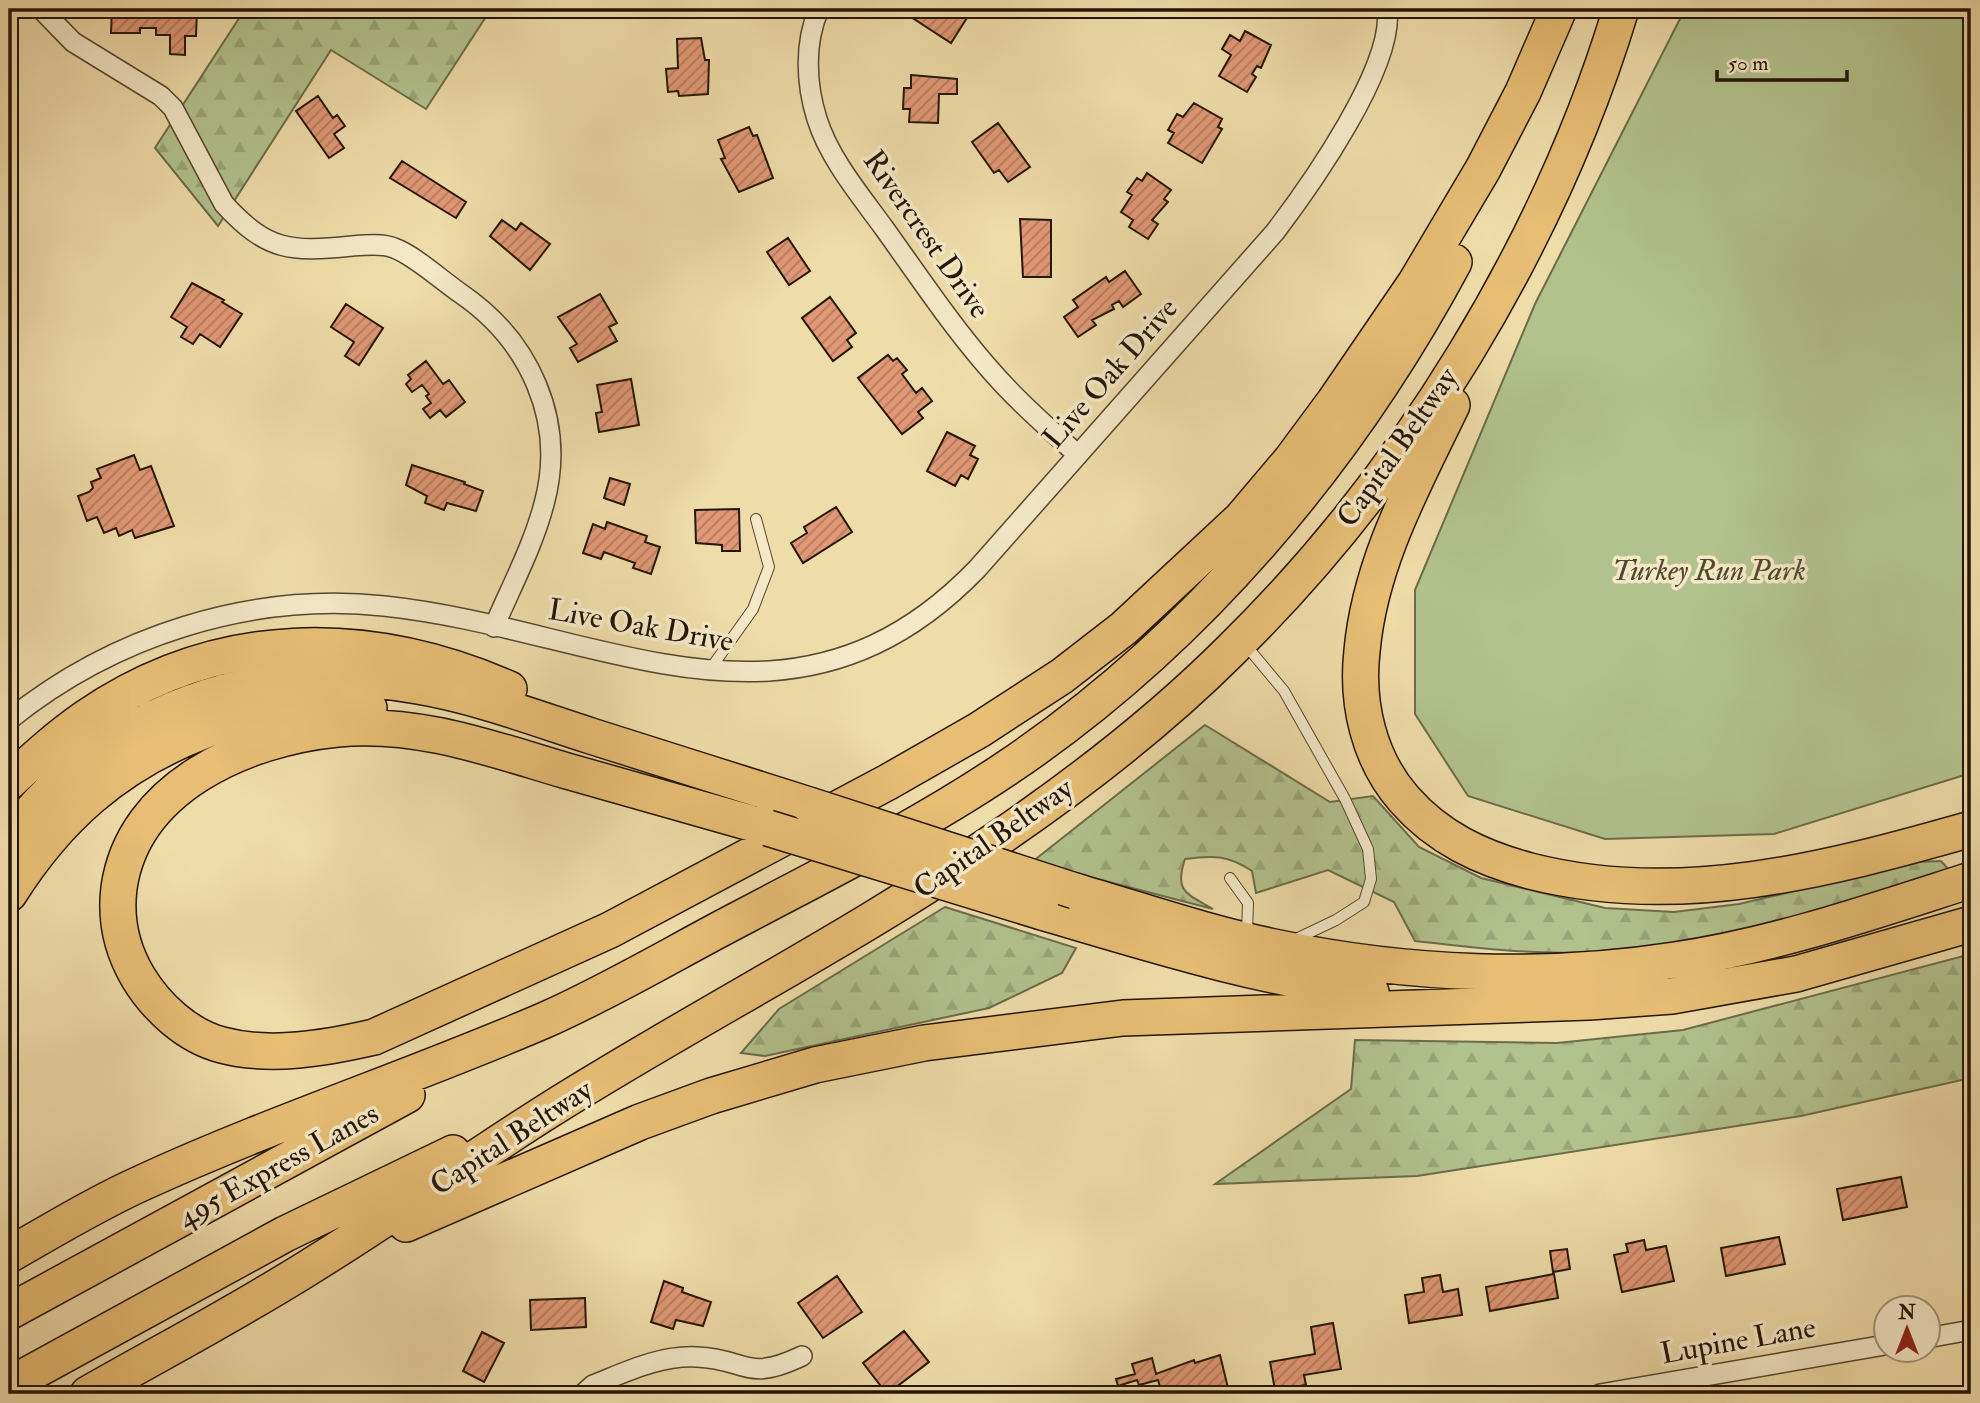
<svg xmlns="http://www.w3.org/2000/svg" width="1980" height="1403" viewBox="0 0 1980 1403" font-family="'IM FELL Double Pica',serif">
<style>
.forest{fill:url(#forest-firs);stroke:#6b6c4a;stroke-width:2}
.green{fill:#b2c28d;stroke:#6b6c4a;stroke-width:2}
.building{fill:url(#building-hatch);stroke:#241506;stroke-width:2}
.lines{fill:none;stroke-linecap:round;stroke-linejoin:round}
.lane-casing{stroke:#56472f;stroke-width:12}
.street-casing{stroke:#56472f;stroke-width:22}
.highway-casing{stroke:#241506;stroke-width:38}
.lane{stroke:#f4e8c7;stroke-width:10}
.street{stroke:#f4e8c7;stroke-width:19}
.highway{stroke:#e7be74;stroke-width:35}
.highway-bridge-casing{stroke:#241506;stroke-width:38;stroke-linecap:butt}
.highway-bridge{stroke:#e7be74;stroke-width:35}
.labels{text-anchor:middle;stroke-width:7;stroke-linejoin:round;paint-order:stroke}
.street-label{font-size:30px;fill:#241506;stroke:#f4e8c7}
.park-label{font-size:30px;font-style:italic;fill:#4f492e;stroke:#f4e8c7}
</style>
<defs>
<pattern id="forest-firs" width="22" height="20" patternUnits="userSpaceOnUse" patternTransform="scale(1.75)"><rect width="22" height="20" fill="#b2c28d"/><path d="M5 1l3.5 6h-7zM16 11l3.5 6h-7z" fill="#99a678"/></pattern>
<pattern id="building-hatch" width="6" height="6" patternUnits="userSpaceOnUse" patternTransform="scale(1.75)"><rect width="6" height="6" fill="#e09875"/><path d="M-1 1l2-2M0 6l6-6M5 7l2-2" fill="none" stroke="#b57b5e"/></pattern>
</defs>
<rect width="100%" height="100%" fill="#eedca9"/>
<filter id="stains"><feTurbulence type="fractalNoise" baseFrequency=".00286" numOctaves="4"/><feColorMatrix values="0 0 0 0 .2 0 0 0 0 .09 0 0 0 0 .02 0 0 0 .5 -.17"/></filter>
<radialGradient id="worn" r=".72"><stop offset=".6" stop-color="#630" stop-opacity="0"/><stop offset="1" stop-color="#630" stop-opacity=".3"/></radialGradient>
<path class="forest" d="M245 9H491L426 109 331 50 218 226 155 148Z
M1205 725 1330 802 1373 796 1419 847 1481 878 1605 908 1674 912 1739 904 1918 862 1941 861 1950 871C1818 915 1676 959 1536 952 1496 951 1455 945 1415 941L1394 902 1328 870 1256 893 1252 871C1228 855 1213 855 1185 859 1174 892 1186 893 1213 909L1032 862Z
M945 907 1076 948 1062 973 989 1008 765 1056 741 1053 779 1009Z
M1971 954V1078L1801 1116 1417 1176 1215 1184 1351 1089 1355 1040 1557 1043 1683 1030Z"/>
<path class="green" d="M1685 9H1971V773L1774 834 1605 839 1468 796 1415 714V590L1535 304Z"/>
<path class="building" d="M112 9H197L196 36H185V55L170 54V35H156V28H140V33H111Z
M917 9H970L972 10 951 43 911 17Z
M1029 9H1049L1044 17Z
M1245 31 1271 45 1261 68 1257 66 1252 74 1256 77 1247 92 1219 76 1231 55 1222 49 1230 35 1240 41Z
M701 38 705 60H709L708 94 679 96 678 91 668 92 666 69 678 68 677 39Z
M911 75 957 79V94H939L938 123 909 122 910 109H903L904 88H911Z
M318 96 333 118 337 115 345 126 334 134 344 148 329 158 296 111Z
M1194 103 1222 119 1218 127 1222 129 1202 163 1168 143 1174 133 1168 130 1177 114 1183 117Z
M998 123 1030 167 1008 182 999 170 994 173 972 142Z
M749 127 753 136 757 135 773 178 739 192 721 159 725 158 718 140Z
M402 161 466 202 456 218 390 178Z
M1147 173 1171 190 1164 199 1168 202 1152 220 1158 224 1148 239 1129 227 1133 220 1121 212 1132 195 1127 192 1137 178 1142 181Z
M1020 219 1051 220V277H1023Z
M502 220 516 230 521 223 550 244 530 270 490 236Z
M788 238 810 271 789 285 767 252Z
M1125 271 1141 294 1123 307 1119 301 1112 305 1114 309 1092 320 1096 325 1078 337 1064 317 1078 307 1073 300 1106 277 1109 282Z
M192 283 224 300 222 302 242 314 220 347 200 334 193 344 181 337 187 327 171 317Z
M600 294 617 323 609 327 617 341 578 362 570 348 577 344 558 317Z
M830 297 856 333 847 340 852 347 833 361 802 318Z
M346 304 383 328 359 365 345 356 354 342 331 327Z
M888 355 893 361 897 358 907 370 902 374 916 393 922 388 932 401 918 412 923 418 902 434 858 378Z
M426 361 443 384 449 380 465 402 446 417 440 410 430 418 423 409 431 403 426 396 429 394 422 385 412 392 406 384 411 379 408 375Z
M631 379 639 425 599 432 596 413 602 412 597 385Z
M947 432 975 446 970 455 978 459 968 479 961 475 955 486 927 471Z
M134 455 140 470 151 466 174 526 135 538 132 530 119 536 116 528 104 533 97 517 87 521 78 496 89 492 93 488 91 482 101 478 97 469Z
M412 465 465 482 464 484 483 491 476 511 447 503 444 510 425 503 427 496 406 485Z
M610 478 630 484 624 505 604 498Z
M836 507 852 532 803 563 791 543 807 533 804 527Z
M739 509 740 551H722V545L696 543 695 510Z
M607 522 647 536 645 542 660 547 651 574 633 568 635 563 604 552 601 559 583 553 593 524 605 529Z
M1901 1177 1907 1207 1843 1220 1837 1189Z
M1779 1237 1785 1264 1726 1276 1721 1248Z
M1644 1240 1646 1250 1666 1246 1674 1281 1622 1292 1614 1255 1628 1252 1626 1244Z
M1567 1249 1570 1269 1553 1272 1550 1251Z
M1554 1274 1558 1298 1490 1311 1486 1287Z
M1440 1275 1443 1292 1458 1289 1462 1315 1409 1323 1405 1295 1424 1292 1422 1278Z
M837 1276 862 1312 823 1338 798 1303Z
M664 1281 683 1288 682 1292 711 1302 703 1326 676 1320 673 1329 651 1322Z
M585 1298 586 1327 531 1330 530 1300Z
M1333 1323 1341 1369 1304 1375 1306 1385 1275 1390 1270 1362 1315 1354 1311 1327Z
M904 1331 929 1362 887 1394 863 1363Z
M482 1332 504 1343 484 1382 463 1371Z
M1220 1355 1228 1388 1207 1394H1162L1158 1380 1139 1385 1137 1380 1118 1386 1116 1379 1135 1374 1132 1364 1152 1358 1156 1374 1194 1360 1195 1363Z"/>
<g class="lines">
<defs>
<path id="lane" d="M1244 643 1284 691 1345 799 1368 849 1371 879 1364 902 1336 920 1294 940
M711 668 753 609 769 567 756 519
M1230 878 1248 903 1247 933"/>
<path id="street" d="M41 9 73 42 161 96 173 108 224 204C268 252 291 252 352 246 364 245 383 243 394 248 414 255 441 280 460 293 529 340 567 420 544 504 533 546 511 587 494 627
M819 9C804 43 806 84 817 119 829 158 860 195 884 228 917 274 949 322 986 365 1014 398 1046 426 1078 455
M9 720C113 636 250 592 384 606 602 629 791 761 977 569L1275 232C1310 186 1395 66 1387 9
M1927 1338 1971 1330
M583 1394 593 1385C626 1372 660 1355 697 1357 748 1359 745 1383 802 1356
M1600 1394 1885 1345"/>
<path id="highway" d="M1452 405C1414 484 1370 562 1362 651 1356 704 1369 759 1404 799 1438 838 1481 858 1530 871 1679 909 1827 870 1971 829
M9 782C34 759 58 737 87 717 217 628 367 627 509 689
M768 828C701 809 634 790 567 771 492 749 417 721 337 729 245 738 133 787 119 888 115 920 122 950 138 977 156 1007 187 1036 222 1045 270 1058 326 1048 374 1037L610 930 888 782 979 730 1062 676 1124 628 1241 519 1291 460 1334 402 1416 282 1483 169 1523 92 1559 9
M9 839C108 708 257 658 418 686 477 696 535 718 591 736 664 759 736 782 809 805
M1075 891C1143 911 1210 934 1279 948 1408 975 1545 980 1675 960 1776 945 1874 911 1971 880
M9 894C57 818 116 765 201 732 216 726 231 718 246 715 287 707 329 707 369 708
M1042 912C1151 944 1258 978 1371 992
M406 1224 640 1122 711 1096 815 1065 924 1043 1123 1018 1589 1002 1672 996 1796 974 1971 924
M9 1255C53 1230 97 1203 144 1182 275 1122 413 1077 545 1020 613 990 679 950 745 916 832 870 922 825 1004 770 1193 644 1347 462 1454 262
M9 1312 407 1095
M9 1385 285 1234 453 1153
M88 1394C165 1350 244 1309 319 1261 398 1212 473 1158 551 1109 699 1016 855 937 999 838 1081 782 1161 720 1231 650 1407 478 1550 244 1621 9"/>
</defs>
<use href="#lane" class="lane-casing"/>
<use href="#street" class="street-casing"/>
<use href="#highway" class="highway-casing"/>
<use href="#lane" class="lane"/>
<use href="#street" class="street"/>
<use href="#highway" class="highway"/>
<defs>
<path id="highway-bridge" d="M809 805 1075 891
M768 828 1042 912"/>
</defs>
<use href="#highway-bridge" class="highway-bridge-casing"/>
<use href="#highway-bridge" class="highway-bridge"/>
</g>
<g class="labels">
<g class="street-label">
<text transform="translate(927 234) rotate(55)" y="10">Rivercrest Drive</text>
<text transform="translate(1110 373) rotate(-49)" y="10">Live Oak Drive</text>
<text transform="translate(1397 447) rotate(-55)" y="10">Capital Beltway</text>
<text transform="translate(641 625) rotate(10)" y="10">Live Oak Drive</text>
<text transform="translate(993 838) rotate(-35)" y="10">Capital Beltway</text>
<text transform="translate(511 1137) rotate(-33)" y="10">Capital Beltway</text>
<text transform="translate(278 1165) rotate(-29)" y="10">495 Express Lanes</text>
<text transform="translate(1738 1340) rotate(-10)" y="10">Lupine Lane</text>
</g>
<g class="park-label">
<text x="1709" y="580">Turkey Run Park</text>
</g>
</g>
<rect width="1980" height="1403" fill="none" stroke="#eedca9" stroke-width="35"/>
<rect x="10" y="10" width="1959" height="1382" fill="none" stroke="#241506" stroke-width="3.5"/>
<rect x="18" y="18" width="1945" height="1368" fill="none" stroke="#241506" stroke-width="2"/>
<g transform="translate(1907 1329)"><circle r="33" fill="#f4e8c7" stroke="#a1947a" stroke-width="2"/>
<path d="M0-5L12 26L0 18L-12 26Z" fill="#8f2418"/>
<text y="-10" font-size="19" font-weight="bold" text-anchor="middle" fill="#241506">N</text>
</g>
<path d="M1717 70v10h130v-10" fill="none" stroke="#241506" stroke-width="3.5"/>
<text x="1728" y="70" font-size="21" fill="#241506" stroke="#f4e8c7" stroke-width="5" paint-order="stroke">50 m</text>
<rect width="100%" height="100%" filter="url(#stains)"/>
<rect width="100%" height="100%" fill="url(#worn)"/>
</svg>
